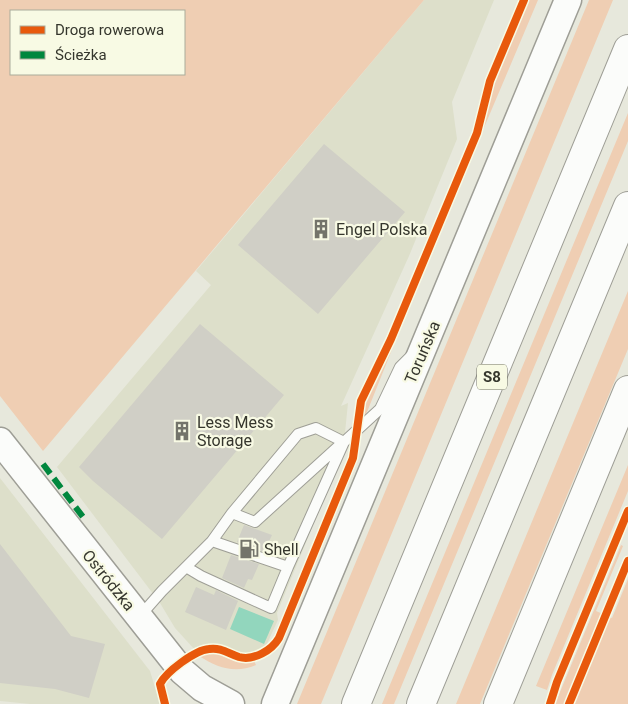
<svg xmlns="http://www.w3.org/2000/svg" width="628" height="704" viewBox="0 0 628 704" font-family="Roboto,sans-serif">
<style>
.built{fill:#dddfca}
.green{fill:#efceb3;fill-rule:evenodd}
.water{fill:#92d6bd}
.building{fill:#d0cfc6}
.lines{fill:none;stroke-linecap:round;stroke-linejoin:round}
.service-casing{stroke:#9e9e96;stroke-width:12}
.tertiary-casing{stroke:#9e9e96;stroke-width:29}
.motorway-casing{stroke:#9e9e96;stroke-width:30}
.service{stroke:#fbfcfa;stroke-width:10}
.tertiary{stroke:#fbfcfa;stroke-width:26}
.motorway{stroke:#fbfcfa;stroke-width:28}
.quiet{stroke:#00873e;stroke-width:6;stroke-dasharray:12 6;stroke-linecap:butt}
.cycleway-casing{stroke:#f8fae4;stroke-width:11}
.cycleway{stroke:#e8590c;stroke-width:8}
.labels{text-anchor:middle;stroke-width:4.5;stroke-linejoin:round;paint-order:stroke}
.shield{fill:#f8fae4;stroke:#707164;stroke-width:1}
.shield-label{font-size:15px;font-weight:bold;fill:#35362d}
.poi-label{font-size:16px;fill:#35362d;stroke:#f8fae4;text-anchor:start}
.street-label{font-size:16px;fill:#35362d;stroke:#f8fae4}
</style>
<rect width="100%" height="100%" fill="#e7e8dc"/>
<path class="built" d="M424 0H494L452 102 457 139 409 256 341 406 348 403 342 462 334 474 277 613 278 620 265 648 253 653 244 654 225 647 210 645 195 650 175 628 160 603 57 467 211 285 196 271Z
M0 478 150 671 160 704H30L0 701Z"/>
<path class="green" d="M0 0H424L43 451 0 396ZM11 11H184V74H11Z
M529 0H538L483 130 492 87Z
M589 0H613L321 704H297Z
M628 113V141L394 704H382Z
M628 291V349L480 704H456Z
M397 337 367 412 362 419 364 406Z
M628 465V491L552 675 547 690 536 686Z
M621 545 623 546 596 611 612 618 628 579V704H555Z
M215 653 244 662 254 661 256 665C235 674 218 668 199 656L205 654Z"/>
<path class="water" d="M239 607 274 621 264 644 230 629Z"/>
<path class="building" d="M324 144 405 212 318 314 238 245Z
M200 324 284 395 162 539 93 481 79 467Z
M244 525 272 535 264 552 237 542Z
M0 544 71 636 105 644 89 698 55 689 0 683Z
M231 555 259 564 252 580 248 579 244 588 222 578Z
M196 587 214 595 216 590 238 601 226 630 185 612Z"/>
<g class="lines">
<defs>
<path id="service" d="M232 513 255 522 341 444
M212 541 288 567 344 442
M186 567 201 576 271 608 288 567
M140 616 162 591 212 541 232 513 298 434 316 428 344 442 380 409 400 367 411 356"/>
<path id="tertiary" d="M0 441 182 671 202 688 231 704
M275 704 568 0"/>
<path id="motorway" d="M356 704 628 49
M421 704 628 206
M498 704 628 390"/>
</defs>
<use href="#service" class="service-casing"/>
<use href="#tertiary" class="tertiary-casing"/>
<use href="#motorway" class="motorway-casing"/>
<use href="#service" class="service"/>
<use href="#tertiary" class="tertiary"/>
<use href="#motorway" class="motorway"/>
<path class="quiet" d="M43 464 83 517"/>
<defs>
<path id="cycleway" d="M165 704 160 684C166 672 195 650 209 649 221 647 229 654 239 657 254 661 272 650 279 638L353 458 361 401 391 339 477 133 490 81 524 0
M550 704 557 682 628 511
M569 704 628 561"/>
</defs>
<use href="#cycleway" class="cycleway-casing"/>
<use href="#cycleway" class="cycleway"/>
</g>
<defs>
<symbol id="building-bare" viewBox="-9 -9 18 18"><path d="M-4-6H4V6H1V3H-1V6H-4ZM-2.5-4.3h1.7v1.8h-1.7ZM.8-4.3h1.7v1.8H.8ZM-2.5-1h1.7V.8h-1.7ZM.8-1h1.7V.8H.8Z" fill="#73746a" stroke="#f8fae4" stroke-width="2.5" paint-order="stroke"/></symbol>
<symbol id="fuel-bare" viewBox="-9 -9 18 18"><path d="M-5.5-6h7V0h2V4h1.3V-2.5L3-4.5l.8-.8L6-3V5H2.5V1h-1V6h-7ZM-4.2-4.7v3.2H.2V-4.7Z" fill="#73746a" stroke="#f8fae4" stroke-width="2.5" paint-order="stroke"/></symbol>
</defs>
<g fill-rule="evenodd">
<use href="#building-bare" x="307" y="215" width="28" height="28"/>
<use href="#building-bare" x="168" y="417" width="28" height="28"/>
<use href="#fuel-bare" x="235" y="535" width="28" height="28"/>
</g>
<g class="labels">
<rect class="shield" x="477" y="364.5" width="30" height="25" rx="4"/>
<g class="shield-label">
<text x="492" y="382">S8</text>
</g>
<g class="poi-label">
<text x="336" y="235">Engel Polska</text>
<text x="197" y="428">Less Mess<tspan x="197" dy="18">Storage</tspan></text>
<text x="264" y="555">Shell</text>
</g>
<g class="street-label">
<text transform="translate(422 352) rotate(-67)" y="6">Toruńska</text>
<text transform="translate(109 580) rotate(51)" y="6">Ostródzka</text>
</g>
</g>
<rect x="10" y="10" width="175" height="65" fill="#f8fae4" stroke="#aaac9b"/>
<rect x="20" y="26" width="25" height="8" fill="#e8590c" stroke="#aaac9b"/>
<text x="55" y="35" font-size="15" fill="#35362d">Droga rowerowa</text>
<rect x="20" y="51" width="25" height="8" fill="#00873e" stroke="#aaac9b"/>
<text x="55" y="60" font-size="15" fill="#35362d">Ścieżka</text>
</svg>
